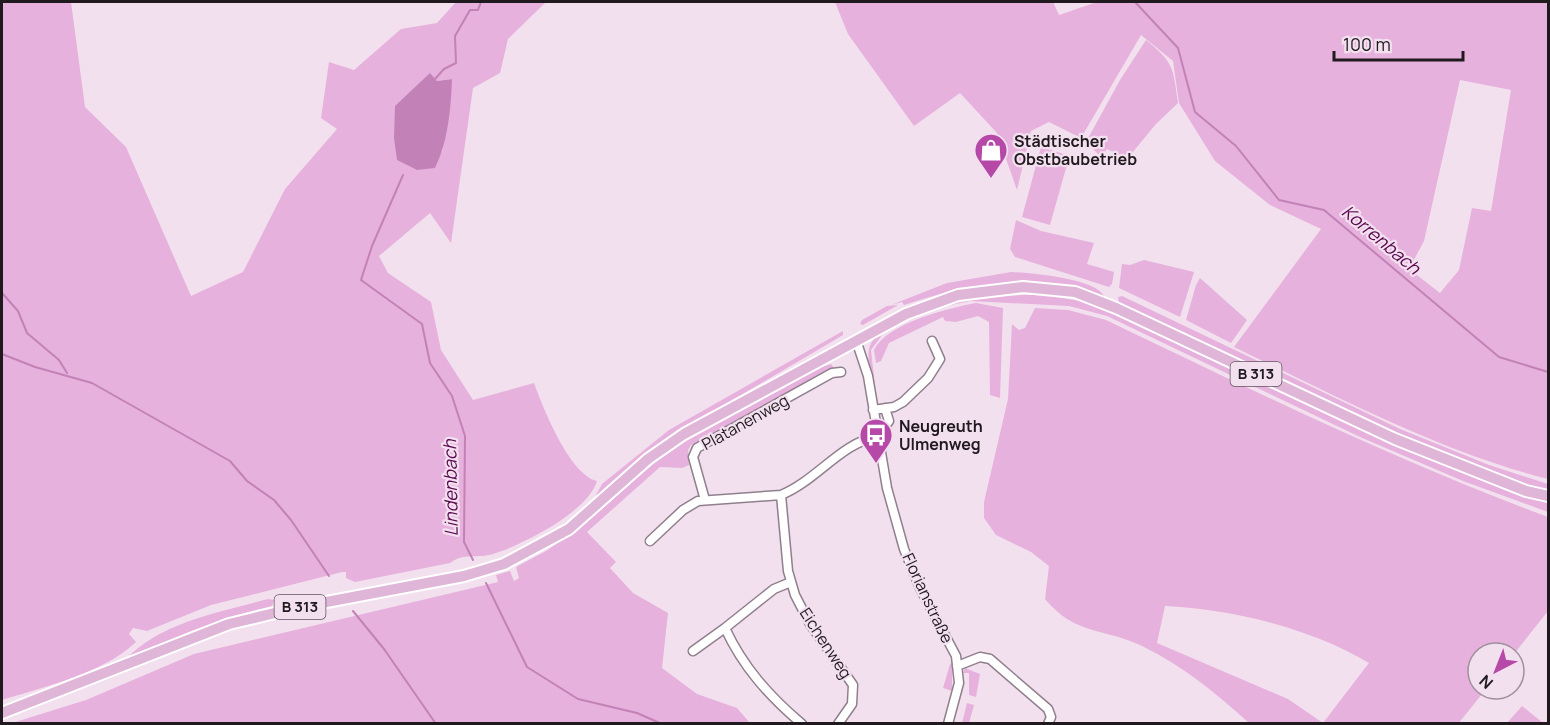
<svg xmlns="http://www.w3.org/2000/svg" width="1550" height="725" viewBox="0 0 1550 725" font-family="Manrope,sans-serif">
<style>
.green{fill:#e6b1dc;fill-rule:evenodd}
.water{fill:#c382b7}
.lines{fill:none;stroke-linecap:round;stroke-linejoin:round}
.stream{stroke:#c382b7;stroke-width:2}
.minor-casing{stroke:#907f8c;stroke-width:11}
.major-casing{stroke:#fff;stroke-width:14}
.minor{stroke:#fff;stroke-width:8}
.major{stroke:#dfb6d8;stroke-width:10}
.labels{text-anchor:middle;stroke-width:4.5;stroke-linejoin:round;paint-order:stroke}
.shield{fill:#f3e0ef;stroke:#5f555d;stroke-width:1.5}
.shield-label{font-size:15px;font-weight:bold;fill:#201a1f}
.poi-label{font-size:16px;font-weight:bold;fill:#201a1f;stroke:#f3e0ef;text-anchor:start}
.street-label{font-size:16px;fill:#201a1f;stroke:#f3e0ef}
.water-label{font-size:18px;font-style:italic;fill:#590750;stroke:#f3e0ef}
</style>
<rect width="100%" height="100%" fill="#f3e0ef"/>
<path class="green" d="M2 2H71L85 107 126 147 191 296 243 272 285 189 337 129 321 118 329 62 354 70 401 29 437 23 456 2H546L508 39 500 73 473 88 451 243 430 213 379 256 388 273 431 302 441 350 473 400 534 383C543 408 570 475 597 481 588 512 522 545 493 554 477 559 464 552 450 563L355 582 346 578V572H342L211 605 147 631 133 628 129 634 136 642C104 673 44 687 2 700ZM429 73 437 81 451 79 442 153Z
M835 2H1053L1059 15 1097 2H1548V479C1441 452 1334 395 1234 347L1321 229 1270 205 1215 161 1179 103 1173 61 1141 35 1081 138 1049 122 1031 131 1017 190 997 133 960 93 914 126 848 34ZM1460 80 1511 90 1491 211 1472 208 1459 270 1440 293 1409 269 1424 241Z
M1146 40C1174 63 1173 67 1178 103L1156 124 1127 159 1107 149 1103 154H1098L1086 142 1120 80Z
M1041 147 1064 154 1062 159 1068 161 1050 225 1022 217Z
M1016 220 1041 231 1094 243 1087 264 1114 272 1112 284 1109 287 1015 257 1010 249Z
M1144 260 1194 272 1180 317 1119 288 1122 264 1130 265Z
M1011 272C1030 273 1095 278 1104 296 1033 274 973 282 904 305L902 302 891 305 947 283Z
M1200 278 1247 320 1231 343 1186 320 1196 285Z
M1045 295 1092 303 1393 444 1525 496 1548 501V512L1463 481 1360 437 1107 316 1069 306 970 301 946 306 910 318C954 299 997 294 1045 295Z
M1122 296 1400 429 1489 465 1548 484V491C1510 481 1474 465 1437 450 1329 408 1224 354 1119 303L1118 297Z
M976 303 1003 308 1000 398 990 395 989 322 978 316 956 322 945 321 943 317 889 343 881 361 876 363 874 350C887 323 949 308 976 303Z
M898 305 863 325 860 324 862 320 887 306Z
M1035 308 1068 310 1106 320C1252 390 1396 461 1548 517V611L1514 654 1478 653V689H1486L1458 724 1249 723C1216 693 1183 666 1142 646 1102 627 1076 636 1045 599L1049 566 1031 552 996 535 984 518V502L1008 399 1012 324 1019 330 1025 328ZM1165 606C1232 609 1311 628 1369 663L1323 723 1288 699 1157 643Z
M907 320 882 335 871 350 876 396C872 388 871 378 870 369 863 335 881 334 907 320Z
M843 331V335L653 447 595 497 602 484 669 430Z
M831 364 834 368 831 371 691 445 688 450 689 465 682 468 660 467 587 532 616 562 610 568 633 593 668 613 662 668 697 694 737 708 750 723 9 724 86 700 194 654 498 582 496 575 510 571 514 581 519 578 516 567 546 551 582 526 668 451 818 368Z
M268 599 274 600 272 606C221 618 174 637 126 659 161 622 220 612 268 599Z
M952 663V691L943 688 950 664Z
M965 668 980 674 976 697 969 695V673H963Z
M967 703 974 705 969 723H962Z
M1522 706 1543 723H1507Z"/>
<path class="water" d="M430 73 437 81 452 79C451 108 448 142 435 168L417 170 397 160 394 138 395 106Z"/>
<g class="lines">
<path class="stream" d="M1135 2 1178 48 1195 112 1236 146 1279 200 1324 210 1499 357 1548 372
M435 79 444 69 456 63 455 36 470 10H478L481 2
M403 175 372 246 361 280 422 324 430 363 452 396 465 436 464 542 473 560
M2 293 18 311 27 333 59 360 67 373
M2 354 35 367 92 383 230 461 247 481 274 500 291 520 329 576
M486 583 527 667 578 699 637 713 662 724
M353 611 384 649 436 724"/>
<defs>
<path id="minor" d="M856 340 868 376 887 488 904 549 920 588 956 656 959 683 948 724
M873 410 894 407 903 402 928 378 940 359 932 341
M878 436 889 421 885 408
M705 500 693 457 697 448 832 373 841 372
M650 541 683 510 698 501 781 495
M725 628 774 589 791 582
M693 651 725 628C743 667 769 696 802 724
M957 666 980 657 990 659 1048 709 1051 717 1048 724
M838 724 852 704 853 685 810 624 795 595 788 571 781 495C816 481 841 443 878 436"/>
<path id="major" d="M2 713 229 624 300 607 464 576 504 564 569 529 648 459 684 434 906 314 958 295 1023 287 1075 292 1116 308 1395 439 1526 491 1548 496"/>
</defs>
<use href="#minor" class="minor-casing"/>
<use href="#major" class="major-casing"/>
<use href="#minor" class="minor"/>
<use href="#major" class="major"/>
</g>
<defs>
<symbol id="shop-pin" viewBox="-11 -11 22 30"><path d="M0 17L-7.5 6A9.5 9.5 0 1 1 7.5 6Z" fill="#b649a8" stroke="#f3e0ef"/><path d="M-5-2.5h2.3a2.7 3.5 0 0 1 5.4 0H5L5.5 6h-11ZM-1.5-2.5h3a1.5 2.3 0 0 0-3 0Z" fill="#fff"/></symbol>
<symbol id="bus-pin" viewBox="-11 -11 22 30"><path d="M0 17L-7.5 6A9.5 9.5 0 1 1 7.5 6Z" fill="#b649a8" stroke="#f3e0ef"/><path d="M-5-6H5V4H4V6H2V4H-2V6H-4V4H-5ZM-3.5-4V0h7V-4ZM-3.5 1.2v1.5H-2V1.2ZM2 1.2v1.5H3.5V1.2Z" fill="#fff"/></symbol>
</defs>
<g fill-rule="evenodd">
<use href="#shop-pin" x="972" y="131" width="38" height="52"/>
<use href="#bus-pin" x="857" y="416" width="38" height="52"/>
</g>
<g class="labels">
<g class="shield">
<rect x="1230.5" y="362" width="51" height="24" rx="4.5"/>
<rect x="274.5" y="595" width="51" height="24" rx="4.5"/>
</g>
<g class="shield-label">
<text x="1256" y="379">B 313</text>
<text x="300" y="612">B 313</text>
</g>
<g class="poi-label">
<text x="1014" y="147">Städtischer<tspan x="1014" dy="18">Obstbaubetrieb</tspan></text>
<text x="899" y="432">Neugreuth<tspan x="899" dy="18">Ulmenweg</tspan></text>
</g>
<g class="street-label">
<text transform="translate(745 422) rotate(-29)" y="6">Platanenweg</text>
<text transform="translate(928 598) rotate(65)" y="6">Florianstraße</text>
<text transform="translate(826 643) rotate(57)" y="6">Eichenweg</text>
</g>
<g class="water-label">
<text transform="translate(1381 240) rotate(40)" y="6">Korrenbach</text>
<text transform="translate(451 488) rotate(-91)" y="6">Lindenbach</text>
</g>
</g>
<rect width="1550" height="725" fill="none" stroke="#201a1f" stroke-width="6"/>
<g transform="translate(1496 671) rotate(222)"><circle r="28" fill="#f3e0ef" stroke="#9f919c" stroke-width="1.5"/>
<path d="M0-4.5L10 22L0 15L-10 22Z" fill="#b649a8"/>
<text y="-9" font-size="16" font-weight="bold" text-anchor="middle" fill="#201a1f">N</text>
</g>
<path d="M1334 51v9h129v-9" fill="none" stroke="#201a1f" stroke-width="3"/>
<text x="1343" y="51" font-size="18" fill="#201a1f" stroke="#f3e0ef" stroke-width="4.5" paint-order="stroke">100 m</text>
</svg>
